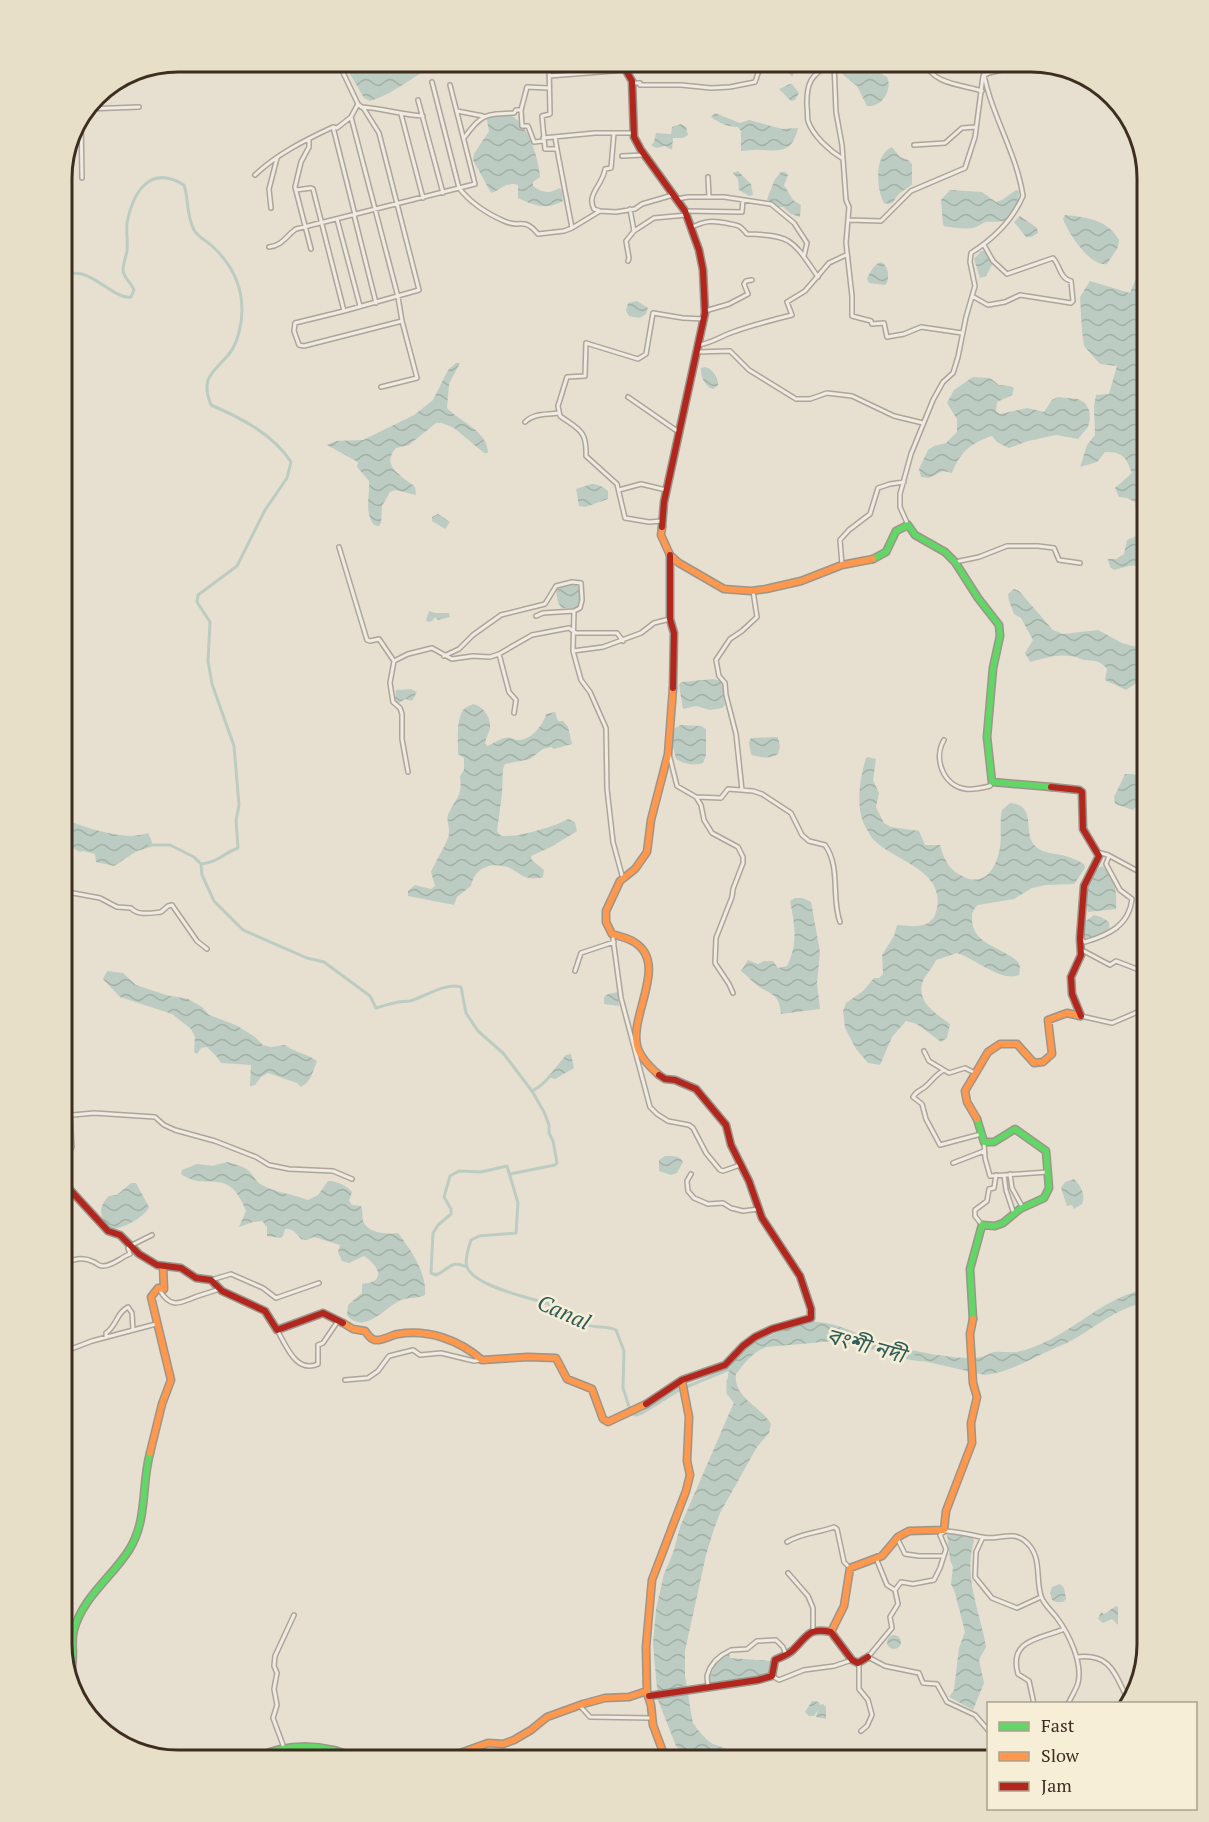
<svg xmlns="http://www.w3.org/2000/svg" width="1209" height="1822" viewBox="0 0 1209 1822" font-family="'PT Serif','Noto Sans Bengali',serif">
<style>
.water{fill:url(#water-waves)}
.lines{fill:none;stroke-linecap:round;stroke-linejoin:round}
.canal{stroke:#bcccc2;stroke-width:3}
.river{stroke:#bcccc2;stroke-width:5}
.street-casing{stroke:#ada599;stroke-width:6}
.fast-casing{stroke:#9c958a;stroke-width:9}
.slow-casing{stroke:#9c958a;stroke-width:9}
.jam-casing{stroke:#9c958a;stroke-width:9}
.street{stroke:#efebe3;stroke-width:3}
.fast{stroke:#63d668;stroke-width:6}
.slow{stroke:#ff974d;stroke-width:6}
.jam{stroke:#b3261e;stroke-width:6}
.labels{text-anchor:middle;stroke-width:5;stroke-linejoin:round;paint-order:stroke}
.water-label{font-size:22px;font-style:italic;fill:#2f5d5a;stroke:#f7eed8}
.rim{fill:none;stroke:#3d2e20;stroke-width:3}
</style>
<defs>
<pattern id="water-waves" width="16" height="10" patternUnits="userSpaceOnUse" patternTransform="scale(1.5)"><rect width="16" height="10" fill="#bcccc2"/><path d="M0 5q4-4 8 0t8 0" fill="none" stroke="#a2b0a6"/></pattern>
</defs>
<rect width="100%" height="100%" fill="#e7e0d1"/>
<path class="water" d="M343 62H445C418 70 398 93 370 101L364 98Z
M781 62H801L797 65 793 76H791Z
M835 62H866L871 68 887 77C893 89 882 108 867 106L857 86 841 73Z
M931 62H955C947 68 943 71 933 68Z
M790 84H792L799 93 795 100 791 101 779 89Z
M715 113 740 123 749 120 782 129 798 128C792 152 783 151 761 150 754 149 747 151 741 151V131L738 127C728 127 719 123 711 117Z
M507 114C527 119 539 159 540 177L533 182V186C542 193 550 194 559 188L562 190 563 201C546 210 535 206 518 198V185C506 181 502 189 492 193L490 191 473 160 474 154 489 131 487 121 488 117Z
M681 124 686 127 688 135 683 138H673L672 150 665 146 656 148 651 145 654 142 656 133 671 134 672 127Z
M892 147 900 157 908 160 912 164V184C909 188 903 190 900 193 893 199 895 206 884 203 876 189 874 154 892 147Z
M738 171 751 184 753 195 749 196 739 190 738 179 733 173Z
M781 172H785L788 175 784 185 793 200 801 205 800 217 791 214 783 207H777L767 199 775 179Z
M950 190 982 192 996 202 1002 200 1016 190 1019 191C1020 199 1013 215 1005 220 1000 223 992 221 986 222 982 223 978 227 973 228 964 229 953 228 944 226L943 224 941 200Z
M1065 215C1087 217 1108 220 1119 240L1118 247 1107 264C1090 267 1069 234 1063 219Z
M1020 216 1037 228 1038 233 1031 237H1026L1014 222Z
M981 251H985L993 263 986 276 980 278 974 259Z
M1147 251V565L1129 566 1114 570 1110 567 1108 559H1116L1124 554 1127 540 1139 535 1135 502 1127 498 1119 497 1115 488 1132 473C1126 457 1123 452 1105 452L1097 462 1080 467 1087 445 1095 435 1094 406 1096 395 1109 394 1117 366 1100 364 1084 346 1082 331 1080 297 1090 281 1130 293Z
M881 262C889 267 889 275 887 283L885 285 869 283 867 279C870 272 874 264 881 262Z
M637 301 648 308 646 314 640 318 629 316 626 311 628 303Z
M456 363H460L449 384 447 408C460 422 488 431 488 453H484L454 428 442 423H436L409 445 396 448C380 466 402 476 415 487L416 495 395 490 390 492 382 506 381 523 379 526 374 525C364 512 370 496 369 481L357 467 358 462 327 445 336 441 363 440 414 415 433 400 448 370Z
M705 367C713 370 718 376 718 385L713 389C705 387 700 376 701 368Z
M973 377 990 378 999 385 1010 386 1014 388 1012 395 997 402 996 411 1000 414 1027 408 1044 412 1052 400 1058 397 1078 399 1085 403 1089 410 1090 419 1088 427 1078 439 1056 435 1028 441 1009 448 997 442 992 436C971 443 960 452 952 473L943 471 929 478 921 477 919 469 928 450 934 446 946 443 957 432V419L947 403 954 390Z
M591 484C598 484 602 486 608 491V499L585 507 579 506 576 489Z
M438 514 450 522 445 529 432 521V517Z
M572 584H577C580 591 581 602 576 608H562L558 603 556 591 559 588Z
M1014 589 1019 591 1053 630 1063 634 1098 630 1122 643 1140 648 1147 646V678H1144L1126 690 1105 680 1107 669C1097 657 1093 663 1081 659 1063 652 1049 657 1030 662L1025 653 1033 640 1021 618 1014 614 1009 601 1008 594Z
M429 611 435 613H449L450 617 438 620 435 617 432 621 428 622 426 620Z
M713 679 722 681 725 705 722 708 710 710 696 706 683 709 679 685 681 682Z
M411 689 417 692 412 701 405 699 399 703 395 701 396 690Z
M473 704C483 706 491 717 490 728 489 733 486 738 485 743L487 746C494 744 498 739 505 738 511 736 513 740 519 740 531 740 544 724 546 714L555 712 558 721H563L568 727 572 744 554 749 551 747 543 749 530 759 505 764 503 769 502 794 497 831C500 835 500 836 505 836 520 837 556 826 568 819L575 822 577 831 551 847 531 856 532 860 544 870 543 877C521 883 518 868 503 866 487 863 474 870 471 886L457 897 454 905 408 896V891L415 885 431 889 435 886 431 872C435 862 448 842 449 834 450 828 446 821 448 815 455 798 463 797 460 776L464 770V758L458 754C458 744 456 717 464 709 467 706 470 706 473 704Z
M681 725 701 726 706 729V755L703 763C694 766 684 764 676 759L671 738 675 728Z
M778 737 780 747 778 754C771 759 758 758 751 754L749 743 751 738Z
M868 757 876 759 873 780 879 793 876 807 884 823 891 827 919 831 925 845H940C944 860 949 870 964 877 986 887 997 866 1000 847 1002 835 999 822 1002 810L1010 803C1037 805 1023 831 1034 845 1042 853 1051 853 1061 855 1068 856 1077 860 1084 864L1085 868 1074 884 1046 885 1032 888 1014 899 978 905C973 910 972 912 972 918 971 944 1002 947 1017 961 1021 965 1020 970 1019 975 1002 983 974 958 957 953L936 960C933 967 926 974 923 981 915 1002 937 1014 950 1024L947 1038 941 1042 917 1024 906 1021 892 1037 880 1065 868 1063 856 1049 845 1028 843 1011 846 1003 863 991 874 978H879L883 974 882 955 894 936 897 925C911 926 931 930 936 912 948 871 895 861 875 841 871 838 868 831 865 826 855 807 860 778 866 758Z
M1125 774H1133L1147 778V801L1140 803 1133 810 1115 804 1114 797Z
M62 818C83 827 126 842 148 833L152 842 151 847 137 851 114 866 96 862 95 854 83 851 80 852 62 842Z
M1102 866C1116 876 1117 893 1116 909L1088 912C1084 896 1087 874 1102 866Z
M795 898H803L811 902 820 952 817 983 820 1009 781 1014C779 996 775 996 761 988 754 984 748 976 741 971L748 960 758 964 764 961H773L778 968 787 966C798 944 795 925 790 901Z
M1094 915 1101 917 1109 922 1110 932 1085 940 1082 933 1083 923Z
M107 971 123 973 136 985 166 995 188 999 202 1007 209 1015 236 1025 255 1037 263 1045 271 1047 285 1045C296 1053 306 1053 317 1061 313 1071 311 1082 301 1087L297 1083 268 1073 261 1077 255 1085 250 1086 251 1065 221 1063 217 1057 207 1047 201 1048 197 1054 194 1052 195 1037 191 1029 172 1014 120 997 103 979Z
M618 992 619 1006 604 1004V997L608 994Z
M571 1054 574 1068 555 1079 548 1077 566 1055Z
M665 1156C673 1156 679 1155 683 1162L677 1173 671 1175 659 1171V1160Z
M227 1162C235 1164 243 1166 249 1171 254 1176 256 1182 262 1185 277 1193 293 1194 308 1200L318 1195 328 1181C335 1180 348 1186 352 1192L349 1201 352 1205 361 1206C363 1211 362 1216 363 1221 368 1234 388 1234 398 1233 411 1250 427 1273 425 1295 417 1299 409 1297 401 1300 385 1307 364 1336 347 1315L348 1305 362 1293V1284C366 1283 374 1283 377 1278 382 1270 370 1260 364 1256L349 1263 342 1261 338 1252 340 1245 314 1237 306 1240 301 1239C297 1234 293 1228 285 1229L283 1236 281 1238 267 1236V1227L262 1221 253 1222 239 1227 246 1211C228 1164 208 1193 181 1174L182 1170 197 1164 212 1166Z
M1074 1179C1081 1186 1086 1195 1082 1204L1074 1209 1072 1205 1067 1206 1061 1188 1065 1182Z
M131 1183H136L149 1207C145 1217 124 1228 113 1229 99 1221 97 1207 109 1196L117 1195Z
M1147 1289V1303C1124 1304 1096 1326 1076 1338 1070 1342 1062 1345 1055 1348 1032 1358 1011 1372 985 1375L834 1341 767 1347C753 1351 745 1363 736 1374 733 1398 761 1406 771 1424L769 1433 757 1447 720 1513 714 1529 706 1555 685 1651V1675L691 1713 693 1723 698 1730 707 1740 713 1744 739 1753 773 1760H690L676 1746 658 1700 653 1644 656 1609 664 1574 673 1553 680 1527 735 1400C727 1390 725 1372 733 1362 747 1343 765 1337 786 1329 796 1326 807 1321 817 1322 840 1323 860 1336 882 1342 908 1350 955 1361 981 1357 986 1356 989 1353 994 1352 1001 1351 1009 1353 1016 1352 1065 1343 1099 1297 1147 1289Z
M950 1533 972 1537 974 1541C963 1579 980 1610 986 1647L979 1660 984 1683 973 1710 949 1697 954 1690 959 1648 965 1632 955 1593 951 1584 953 1567 950 1560 947 1534Z
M1060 1584 1064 1588 1066 1599 1063 1602H1056L1052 1600 1050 1593 1052 1587Z
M1116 1606 1118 1607V1625L1112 1619 1103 1623 1098 1619 1101 1612 1104 1614Z
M887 1642a7 7 0 1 1 14 0a7 7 0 1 1-14 0Z
M725 1654H729L730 1658 772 1661C771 1668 769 1673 763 1677L711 1683 709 1679 716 1662Z
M812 1701 819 1702 820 1705 823 1704 826 1707V1719L816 1717 818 1710 814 1716H809L805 1712Z"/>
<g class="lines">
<path class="canal" d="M62 273C68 273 76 273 82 274 98 278 117 299 131 297L134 290C132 284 123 277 123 270 123 264 126 257 127 251 128 242 126 232 127 223 133 192 150 164 184 185 189 200 186 215 194 230 198 237 205 240 211 245 230 262 242 284 242 310 242 323 238 343 229 354 213 373 200 377 211 405 241 418 273 434 291 462L287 478 265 510 237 566 198 595 197 602 210 622 208 661 212 684 234 746 239 805 236 821 238 848C224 853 217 863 201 864
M149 845H170L194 857 201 864 202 875 214 901 243 930 307 958 324 962 370 996 376 1008C383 1006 388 1004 395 1003 399 1001 405 1002 410 1001 425 997 445 982 461 987L466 1013 478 1031 503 1053 532 1091 544 1112 549 1125V1133L553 1141 557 1163 555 1165 510 1174
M532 1091C538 1088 546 1081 550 1076
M467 1267C450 1259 449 1270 436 1275L431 1273 433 1233 438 1225 451 1214V1209L444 1197 450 1176 459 1171 481 1172 507 1166 518 1203 516 1233 479 1236 471 1240C469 1247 464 1259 467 1267 475 1288 538 1299 558 1307 569 1311 575 1321 585 1324 595 1329 606 1325 616 1330L624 1351 623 1388 631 1413 636 1415 642 1413 679 1390 732 1368"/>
<path class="river" d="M898 1355 921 1359
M729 1381V1393L738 1404"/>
<defs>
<path id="street" d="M832 62 834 64C810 73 806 84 807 107 808 112 807 117 808 121 813 136 830 151 843 159
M926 62C930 84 964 85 982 91
M834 64 836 112 842 145 846 200 849 207 846 243 852 296V316L871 321 872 324 884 323 887 337 904 334 921 327 962 333
M549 76 626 70
M432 82 459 188C470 202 488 214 504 221 521 229 523 216 538 234L564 231 572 228 557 149H545L542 116 550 114 549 62
M632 83H640V85H681L711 88 730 87 755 82 762 62
M418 100 443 193
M361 107C382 108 402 115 423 116
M87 109 139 107
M521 110 522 126H528L534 142 543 141
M457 111 483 116
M401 114 423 198
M81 116 82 178
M333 127 355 215
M72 131H81
M555 137 557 149
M464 138C481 114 485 114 514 113L516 110H521L527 87 548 88
M543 138 595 133H634
M309 139V147L301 162 295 187 311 249
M914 145 945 143 962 128 976 127
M622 156 644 155
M255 175C277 154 305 140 333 127L337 128 351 117
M708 177 709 197
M296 190 311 188 313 189 344 311 419 290 379 133 364 109 358 104 338 62
M677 199 688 197H724L771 204 794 223 807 243 804 256
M271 208 269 189 277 158
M600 211 594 209C586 194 603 185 605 169L611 168 614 133
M685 211 742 212 743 200
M354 215 376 303
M337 219 360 306
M849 220 881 221 911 191 965 168 975 137 983 76 989 73 1034 62
M692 227C705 221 712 220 726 223 738 226 738 223 747 234 793 235 793 241 818 277
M572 228 600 211 616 212 635 209 642 204 673 195
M634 231 654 218 687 215
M269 247C282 246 287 235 296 229L475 184 450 85
M628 261 629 258 626 241 634 231 630 209
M972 296 988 305 1005 302 1020 295 1071 303 1073 301 1071 281C1060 279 1060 265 1053 258L1007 274 993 261 984 245
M344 311 295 323 294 331 299 345 304 346 402 321 398 297 351 117 358 104
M705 311 729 304 748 294 744 284 746 281 752 280
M698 345C710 344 721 336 733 332 752 325 772 320 792 315L787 302 805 291 829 263 846 255
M696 352 730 351 749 370 796 399H810L827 393 852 396 894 416 923 423
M381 387 417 378 402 321
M628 397 680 433
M525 422C534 413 546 415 558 413
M62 465 70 463
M619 490 641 484 666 490
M662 521 649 522 625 518 617 484 586 456C587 430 579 430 560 416L558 406 567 377 585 376 586 343 638 359 646 354 653 313 683 318 704 319
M908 525 900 507V494L911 454 933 400 943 382 953 373 958 357 966 317 975 286 970 262 971 253C995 238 1012 221 1023 196 1016 149 987 109 982 62
M339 547 367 640 370 641 379 639 394 661
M955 562 979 557 1007 546H1038L1054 548 1059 560 1080 563
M842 565 840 540 849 530 870 514 878 488 890 484 904 482
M536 616 543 613 574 611
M499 654 509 692 516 700 514 713
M444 656 459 649 473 635 501 615 545 604 556 586 572 582 581 583 582 600 580 608 574 611 573 651
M944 740C933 758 943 786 966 789 974 790 982 788 990 786L992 782
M669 754 677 786 696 797 701 805 704 820 712 833 738 847 743 857V863L733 889 732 897 716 938 715 963 729 984 733 993
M408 772 402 739V714L400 708 393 702 390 683 394 661 408 654 432 648 452 659 473 656 490 657 499 654 532 635 569 628 576 633H617L623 641
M742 790 736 734 726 695 725 683 719 676 716 660 730 639 742 631 757 617 753 591
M696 797 721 798 728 789 753 791 762 794 791 813 802 835 809 841 825 845C841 867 831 898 840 922
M1097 852 1108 855 1147 876
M623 879 613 842 607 789 606 728 590 692 581 680 573 651 603 647 641 633 654 623 670 619
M62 891 100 898 117 907 131 908C137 916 152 913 161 912L168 906 172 905 197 941 207 949
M614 935 613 939 621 998 650 1107 657 1114 668 1121 689 1125 693 1128 706 1153 720 1170 723 1171 740 1165
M1081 939 1085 942C1108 935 1129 926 1132 899L1120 890 1106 864 1109 856
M1080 949 1110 965 1116 961 1147 973
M575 971 581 953 614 942
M1081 1016 1112 1023 1147 1008
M924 1051 929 1061 944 1070
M975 1073 965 1068 949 1073 944 1070C935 1075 932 1081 925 1087 920 1091 916 1091 913 1097L922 1104 926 1119 940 1145 981 1134
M1147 1100C1141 1084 1136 1069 1147 1054
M62 1116 94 1113 155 1117 164 1125 175 1130 215 1141 256 1157 269 1165 289 1169 333 1171 352 1179
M984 1142 985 1158 990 1176 1048 1172
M1147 1143V1129
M953 1163 984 1151
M691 1174 687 1181 688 1191 694 1198 708 1204 723 1203 731 1208 743 1211 759 1209
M1010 1174 1012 1188 1023 1208
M62 1175 66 1164 70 1160 68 1155 72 1147 70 1114
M1004 1175 1006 1190 1014 1214
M982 1225 975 1216V1210L987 1201 989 1189 994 1188 996 1175
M62 1265C73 1259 82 1256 94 1262 98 1264 99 1266 103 1266 113 1266 121 1257 130 1254L128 1248 130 1246 152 1235
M211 1280 231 1274 263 1288 276 1298 319 1283
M159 1289C172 1312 182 1301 201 1295 207 1293 214 1291 220 1289
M277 1330C286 1345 296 1374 318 1364V1345L323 1343 338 1321
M106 1337V1333C117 1326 116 1313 128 1307L132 1313 133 1330
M71 1349 92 1341 156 1324
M345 1380 368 1378 378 1371 389 1356 413 1350 420 1355 441 1353 474 1361 482 1360
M945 1531 940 1535 946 1549 940 1568 934 1580 913 1584 901 1582 895 1590 898 1604 890 1617 892 1628 868 1657 885 1666 919 1673 923 1683 937 1684 947 1702 975 1715 988 1730
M945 1531C958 1532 968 1534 981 1537 995 1541 1013 1530 1025 1541 1043 1556 1035 1577 1041 1596 1044 1605 1052 1611 1057 1618 1069 1634 1083 1663 1078 1683 1076 1690 1071 1697 1068 1704
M983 1537 976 1552 975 1577 992 1598 1017 1608 1041 1597
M897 1538 905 1554 919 1556H943
M787 1542C801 1533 818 1533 834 1527L837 1529 844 1562 850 1568
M876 1558 887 1585 895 1590
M788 1573 808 1596 813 1608V1631
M1077 1657C1113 1653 1115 1676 1130 1704
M859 1662V1689L868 1700 872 1715 867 1726 861 1731
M772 1676 779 1680 804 1670 834 1666 852 1660
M708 1687 707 1676 710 1668 715 1661 722 1655 731 1650 747 1649 757 1641 776 1640 783 1647 786 1655
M1034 1704 1029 1681 1018 1674C1008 1639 1041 1639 1064 1629
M580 1706 590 1717 651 1718
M282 1749 283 1745 273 1718 277 1705 274 1689 277 1673 274 1666 275 1656 294 1615"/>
<path id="fast" d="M873 559 886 552 896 531 908 525 915 535 945 552 955 562 978 598 999 625 1000 636 993 668 987 737 992 782 1051 787
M973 1319 970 1269 982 1225 995 1226 1003 1223 1020 1209 1044 1198 1049 1188 1046 1151 1015 1129 994 1142H984L977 1119
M70 1675C76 1660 70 1644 74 1630 82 1598 112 1577 129 1550 148 1520 141 1486 150 1453
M251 1760C285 1742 325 1742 359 1760"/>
<path id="slow" d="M662 527 661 535 670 555 679 563 724 589 751 591 766 589 801 581 842 565 873 559
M659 1075C651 1068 639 1056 637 1045 630 1014 669 963 634 942 628 938 619 936 612 934L606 922V911L620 881 635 869 647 852 651 820 668 754 673 688
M977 1119 967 1102 965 1091 988 1052 1000 1044H1017L1034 1063 1043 1062 1052 1054 1048 1020 1067 1013 1080 1016
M343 1323 353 1329 365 1331C368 1335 370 1339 375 1340 383 1341 391 1335 398 1334 429 1329 459 1340 482 1360L528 1357 556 1358 567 1379 592 1389 603 1419 608 1422 646 1404
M150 1453 162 1404 171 1380 151 1297 158 1288 164 1289 163 1266
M831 1632 844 1606 850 1568 882 1556 898 1537 909 1531 944 1530 946 1511 972 1443 971 1423 977 1397 973 1383 970 1334 973 1319
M441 1760 488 1743 503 1744 514 1740 531 1730 547 1717 583 1704 605 1698 629 1697 647 1691
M666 1760 653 1725 651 1705 647 1693 646 1647 652 1580 686 1491 690 1475 687 1461 689 1417 682 1381"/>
<path id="jam" d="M621 62 632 81 634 137 641 150 685 211 699 250 703 270 705 313 664 502 662 527
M670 555V619L674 633 673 688
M1051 787 1079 790 1082 792 1083 829 1099 856 1084 886 1080 938 1081 955 1071 977 1072 994 1081 1016
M62 1181 108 1231 120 1235 139 1254 157 1265 181 1268 196 1278 211 1280 222 1291 265 1311 277 1330 323 1313 343 1323
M646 1404 682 1380 725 1365 743 1346 755 1337 772 1329 811 1318V1309L800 1276 762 1218 749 1181 731 1145 726 1125 696 1089 675 1080 665 1079 659 1075
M649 1696 758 1680 772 1676 775 1660C781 1657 788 1655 793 1650 808 1636 808 1627 831 1632L852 1660 858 1663 868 1657"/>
</defs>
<use href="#street" class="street-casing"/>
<use href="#fast" class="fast-casing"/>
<use href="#slow" class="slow-casing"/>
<use href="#jam" class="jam-casing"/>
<use href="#street" class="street"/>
<use href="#fast" class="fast"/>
<use href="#slow" class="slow"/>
<use href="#jam" class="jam"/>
</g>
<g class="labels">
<g class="water-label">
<text transform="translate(564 1312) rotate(24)" y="8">Canal</text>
<text transform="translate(866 1345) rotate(15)" y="8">বংশী নদী</text>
</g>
</g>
<path d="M0 0H1209V1822H0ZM178 72H1031A106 106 0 0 1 1137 178V1644A106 106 0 0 1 1031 1750H178A106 106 0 0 1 72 1644V178A106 106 0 0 1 178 72Z" fill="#e8dfc9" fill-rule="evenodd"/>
<path class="rim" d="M178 72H1031A106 106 0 0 1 1137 178V1644A106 106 0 0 1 1031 1750H178A106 106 0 0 1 72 1644V178A106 106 0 0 1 178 72Z"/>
<rect x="987" y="1702" width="210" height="108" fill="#f7eed8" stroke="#ada18e" stroke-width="1.5"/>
<rect x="999" y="1722" width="30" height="9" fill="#63d668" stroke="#ada18e" stroke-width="1.5"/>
<text x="1041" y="1732" font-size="18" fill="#3d2e20">Fast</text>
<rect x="999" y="1752" width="30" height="9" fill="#ff974d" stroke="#ada18e" stroke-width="1.5"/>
<text x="1041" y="1762" font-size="18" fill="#3d2e20">Slow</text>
<rect x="999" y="1782" width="30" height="9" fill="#b3261e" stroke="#ada18e" stroke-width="1.5"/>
<text x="1041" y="1792" font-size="18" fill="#3d2e20">Jam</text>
</svg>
